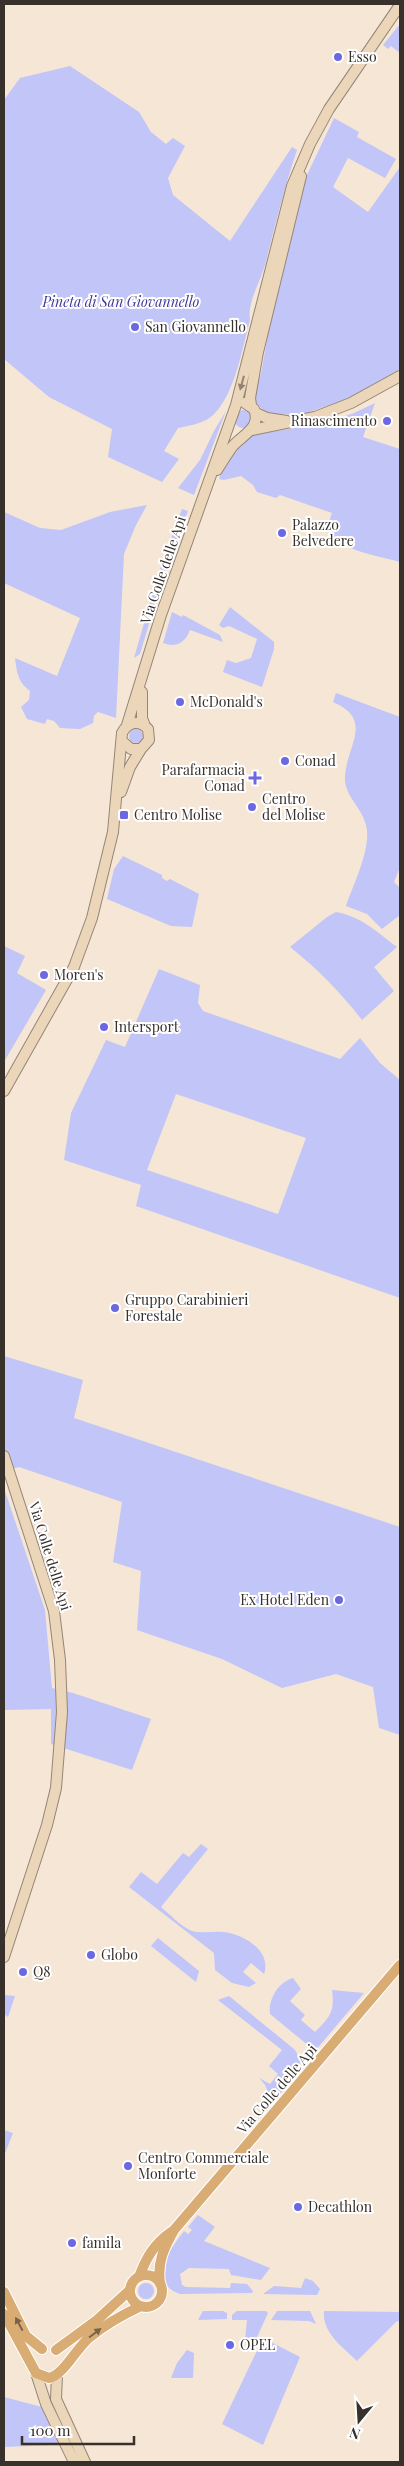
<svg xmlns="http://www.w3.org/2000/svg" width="404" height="2466" viewBox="0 0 404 2466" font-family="'Playfair Display',serif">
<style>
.green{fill:#c1c5f7;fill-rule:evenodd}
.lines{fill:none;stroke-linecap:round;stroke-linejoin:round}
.secondary-casing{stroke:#948577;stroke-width:12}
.primary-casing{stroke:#fff;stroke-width:12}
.secondary{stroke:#ecd6ba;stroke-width:10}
.primary{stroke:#d9ac74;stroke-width:10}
.oneway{fill:#928372}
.oneway2{fill:#786248}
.poi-dot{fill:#6b68e1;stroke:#fff;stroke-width:2}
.labels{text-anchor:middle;stroke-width:4;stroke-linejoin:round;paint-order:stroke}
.poi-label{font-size:14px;fill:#37302b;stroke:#fff;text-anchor:start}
.park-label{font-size:14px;font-style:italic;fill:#3e3796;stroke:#fff}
.street-label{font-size:14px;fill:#37302b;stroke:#fff}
</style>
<rect width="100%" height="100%" fill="#f6e6d6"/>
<path class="green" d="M400 24V53L391 46 388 49 383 45Z
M70 66 139 112 151 132 166 144 173 138 185 146 168 178 173 195 230 241 292 147 297 150C284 188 275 226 265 265 260 283 247 302 250 320 242 348 234 402 208 419 199 424 188 426 178 428L164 451 179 459 162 482 108 457 112 429 49 397 4 359V100L20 78Z
M334 118 359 132 357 137 396 159 385 178 348 158 333 187 368 212 400 167V369L353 397 300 415 274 414 263 410 255 401V388L261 374 268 334 307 175Z
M375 403 363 437 400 449V562C381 556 329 550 329 524 329 521 331 516 332 513L280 495 276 498 257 492 253 485 241 476 224 480 219 479 221 472 238 447 252 435 325 423 354 413Z
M234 419a9 9 0 1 1 18 0a9 9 0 1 1-18 0Z
M226 411 194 495 178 488 200 460 214 431Z
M147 505 136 525 124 554 116 718 98 712 94 716 93 723 80 729 60 728 54 721 47 719 45 724 27 719 21 707 29 700 30 691C18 682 17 673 15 658L57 676 80 618 4 583V512L40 528 61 530 110 512Z
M182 509 188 511 165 571 160 569Z
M158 575 163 577 140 654 134 658Z
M230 607 274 642V649L262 687 223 672 227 660 236 663 251 658 257 639 229 626 223 628 219 625Z
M172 612 182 617 183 615 220 635 223 642 190 630C185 643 176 648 163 643Z
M336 693 400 717V867L394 882 400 888V915L382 929 367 914 346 906C353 885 374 844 365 822 360 806 344 795 345 777 346 746 375 720 333 702Z
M129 736a7 7 0 1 1 14 0a7 7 0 1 1-14 0Z
M123 856 162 875V878L167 881 170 879 199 894 192 927 171 926 107 899 114 869Z
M336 912C362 917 377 932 397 947L374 967 394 991 362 1020C341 993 318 969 290 947L327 917Z
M4 946 25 956 17 973 46 990 4 1062Z
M159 969 200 985 198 1003 203 1011 340 1059 360 1038 380 1063 400 1080V1298L136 1206 141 1185 64 1160 71 1113 106 1040 125 1047ZM176 1094 306 1138 278 1214 147 1170Z
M4 1356 83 1380 74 1418 400 1527V1735L379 1728 373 1687 336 1674 282 1688 222 1659 137 1630 141 1571 113 1562 122 1502 19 1467 4 1471Z
M4 1488 45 1610 52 1688 73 1693 151 1719 132 1770 51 1744V1709L4 1710Z
M201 1844 208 1849 161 1907C170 1914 181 1927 192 1931 203 1934 213 1931 223 1932 244 1934 272 1951 264 1974L251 1963 243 1972 256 1983 249 1987 232 1983 215 1970 214 1953 129 1887 141 1872 157 1884 183 1853 189 1857Z
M158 1938 199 1971 196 1982 151 1946Z
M293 1978 301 1989 290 2001 305 2015 301 2020 315 2032C330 2017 335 2012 332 1990L364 1993 315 2051 270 2014C268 2000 278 1982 293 1978Z
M4 1995 15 1996 8 2017 4 2014Z
M229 1996 294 2049C300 2057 301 2062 299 2072L264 2112 263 2108C269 2094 270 2089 259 2078L270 2084 278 2074 269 2066 282 2050 218 2000Z
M4 2130 13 2133 4 2156Z
M198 2215 215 2227 204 2241 270 2268 261 2280 231 2275 229 2269 189 2268 180 2274 182 2285 186 2287 230 2288 231 2283 247 2284 253 2291 252 2293 180 2294C146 2282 170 2249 184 2231L188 2234 192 2230 188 2227Z
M305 2278 313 2281 320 2289 317 2295 263 2294 274 2286 301 2288Z
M138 2291a8 8 0 1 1 16 0a8 8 0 1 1-16 0Z
M203 2311H223L227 2313V2319L198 2320Z
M237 2311H266L268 2313 252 2348 245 2340 247 2320H232V2315Z
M277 2311H310L316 2324 309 2321 271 2320Z
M324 2311 400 2312V2322L397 2321 357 2361C343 2347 322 2333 324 2311Z
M263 2338 300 2357 263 2445 222 2424Z
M187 2350 194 2353 193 2378H171L177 2363Z
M4 2397 42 2407 61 2443 56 2445 4 2447Z"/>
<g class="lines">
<defs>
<path id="secondary" d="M251 405 250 398 258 352 301 176
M256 413 267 418 287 421
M252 430 315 417 351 403 400 376
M217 470C222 462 227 454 232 447 242 435 262 428 254 409L245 403
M142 692V718L145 726
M127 725 161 615 236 405 292 186 310 144 329 109 400 5
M121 792 130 767 141 749
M4 1091 74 967 92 918 113 832 122 733C128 721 140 720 148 729L149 740 141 749H131L123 742
M4 1456 54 1611 60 1660 62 1712 56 1788 47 1825 4 1957
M36 2373 46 2404 74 2462
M57 2375 56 2399 85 2462"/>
<path id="primary" d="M130 2291a16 16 0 1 1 32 0a16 16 0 1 1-32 0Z
M139 2277C146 2258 154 2244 171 2232
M160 2283C157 2262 164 2248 174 2230L400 1965
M4 2292 26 2336 42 2349
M4 2314 36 2373 49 2378C64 2375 77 2347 90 2337 106 2324 122 2315 141 2306
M56 2350 97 2320 130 2290"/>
</defs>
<use href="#secondary" class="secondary-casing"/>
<use href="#primary" class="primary-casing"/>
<use href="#secondary" class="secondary"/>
<use href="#primary" class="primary"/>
</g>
<defs><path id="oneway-solid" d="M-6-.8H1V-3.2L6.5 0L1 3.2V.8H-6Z" transform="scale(1.25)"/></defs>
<use class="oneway" href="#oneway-solid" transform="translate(242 383) rotate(105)"/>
<g class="oneway2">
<use href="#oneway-solid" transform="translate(19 2324) rotate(-118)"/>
<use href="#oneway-solid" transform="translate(95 2333) rotate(-37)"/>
</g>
<g class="poi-dot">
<circle cx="338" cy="57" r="5"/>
<circle cx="135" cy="327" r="5"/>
<circle cx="387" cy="421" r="5"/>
<circle cx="282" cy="533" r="5"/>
<circle cx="180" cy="702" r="5"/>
<circle cx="285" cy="761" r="5"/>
<path d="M252.5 770.5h5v5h5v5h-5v5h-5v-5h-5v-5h5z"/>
<circle cx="252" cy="807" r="5"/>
<rect x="119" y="810" width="10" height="10" rx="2.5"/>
<circle cx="44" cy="975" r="5"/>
<circle cx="104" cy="1027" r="5"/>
<circle cx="115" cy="1308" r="5"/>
<circle cx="339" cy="1600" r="5"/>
<circle cx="91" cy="1955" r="5"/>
<circle cx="23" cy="1972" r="5"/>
<circle cx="128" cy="2166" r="5"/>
<circle cx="298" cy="2207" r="5"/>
<circle cx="72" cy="2243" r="5"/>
<circle cx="230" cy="2345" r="5"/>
</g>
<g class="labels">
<g class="poi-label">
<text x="348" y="62">Esso</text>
<text x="145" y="332">San Giovannello</text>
<text x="377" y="426" text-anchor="end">Rinascimento</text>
<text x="292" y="530">Palazzo<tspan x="292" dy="16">Belvedere</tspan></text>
<text x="190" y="707">McDonald's</text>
<text x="295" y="766">Conad</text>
<text x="245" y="775" text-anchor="end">Parafarmacia<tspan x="245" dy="16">Conad</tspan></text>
<text x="262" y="804">Centro<tspan x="262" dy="16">del Molise</tspan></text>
<text x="134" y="820">Centro Molise</text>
<text x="54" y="980">Moren's</text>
<text x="114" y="1032">Intersport</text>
<text x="125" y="1305">Gruppo Carabinieri<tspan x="125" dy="16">Forestale</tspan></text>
<text x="329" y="1605" text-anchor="end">Ex Hotel Eden</text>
<text x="101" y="1960">Globo</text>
<text x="33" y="1977">Q8</text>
<text x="138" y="2163">Centro Commerciale<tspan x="138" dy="16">Monforte</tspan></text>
<text x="308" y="2212">Decathlon</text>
<text x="82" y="2248">famila</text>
<text x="240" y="2350">OPEL</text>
</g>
<g class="park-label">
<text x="121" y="307">Pineta di San Giovannello</text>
</g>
<g class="street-label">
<text transform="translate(163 570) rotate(-71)" y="5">Via Colle delle Api</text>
<text transform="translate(50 1556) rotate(73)" y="5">Via Colle delle Api</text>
<text transform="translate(277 2089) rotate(-49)" y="5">Via Colle delle Api</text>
</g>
</g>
<rect width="404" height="2466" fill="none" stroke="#37302b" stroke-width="10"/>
<g transform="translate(359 2421) rotate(198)" stroke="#ffffff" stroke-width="4" paint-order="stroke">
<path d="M0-4L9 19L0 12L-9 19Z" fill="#37302b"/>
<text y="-8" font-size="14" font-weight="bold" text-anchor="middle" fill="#37302b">N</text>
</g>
<path d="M22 2436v8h112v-8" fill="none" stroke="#37302b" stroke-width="2.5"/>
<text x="30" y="2436" font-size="15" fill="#37302b" stroke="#ffffff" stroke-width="4" paint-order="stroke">100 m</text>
</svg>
